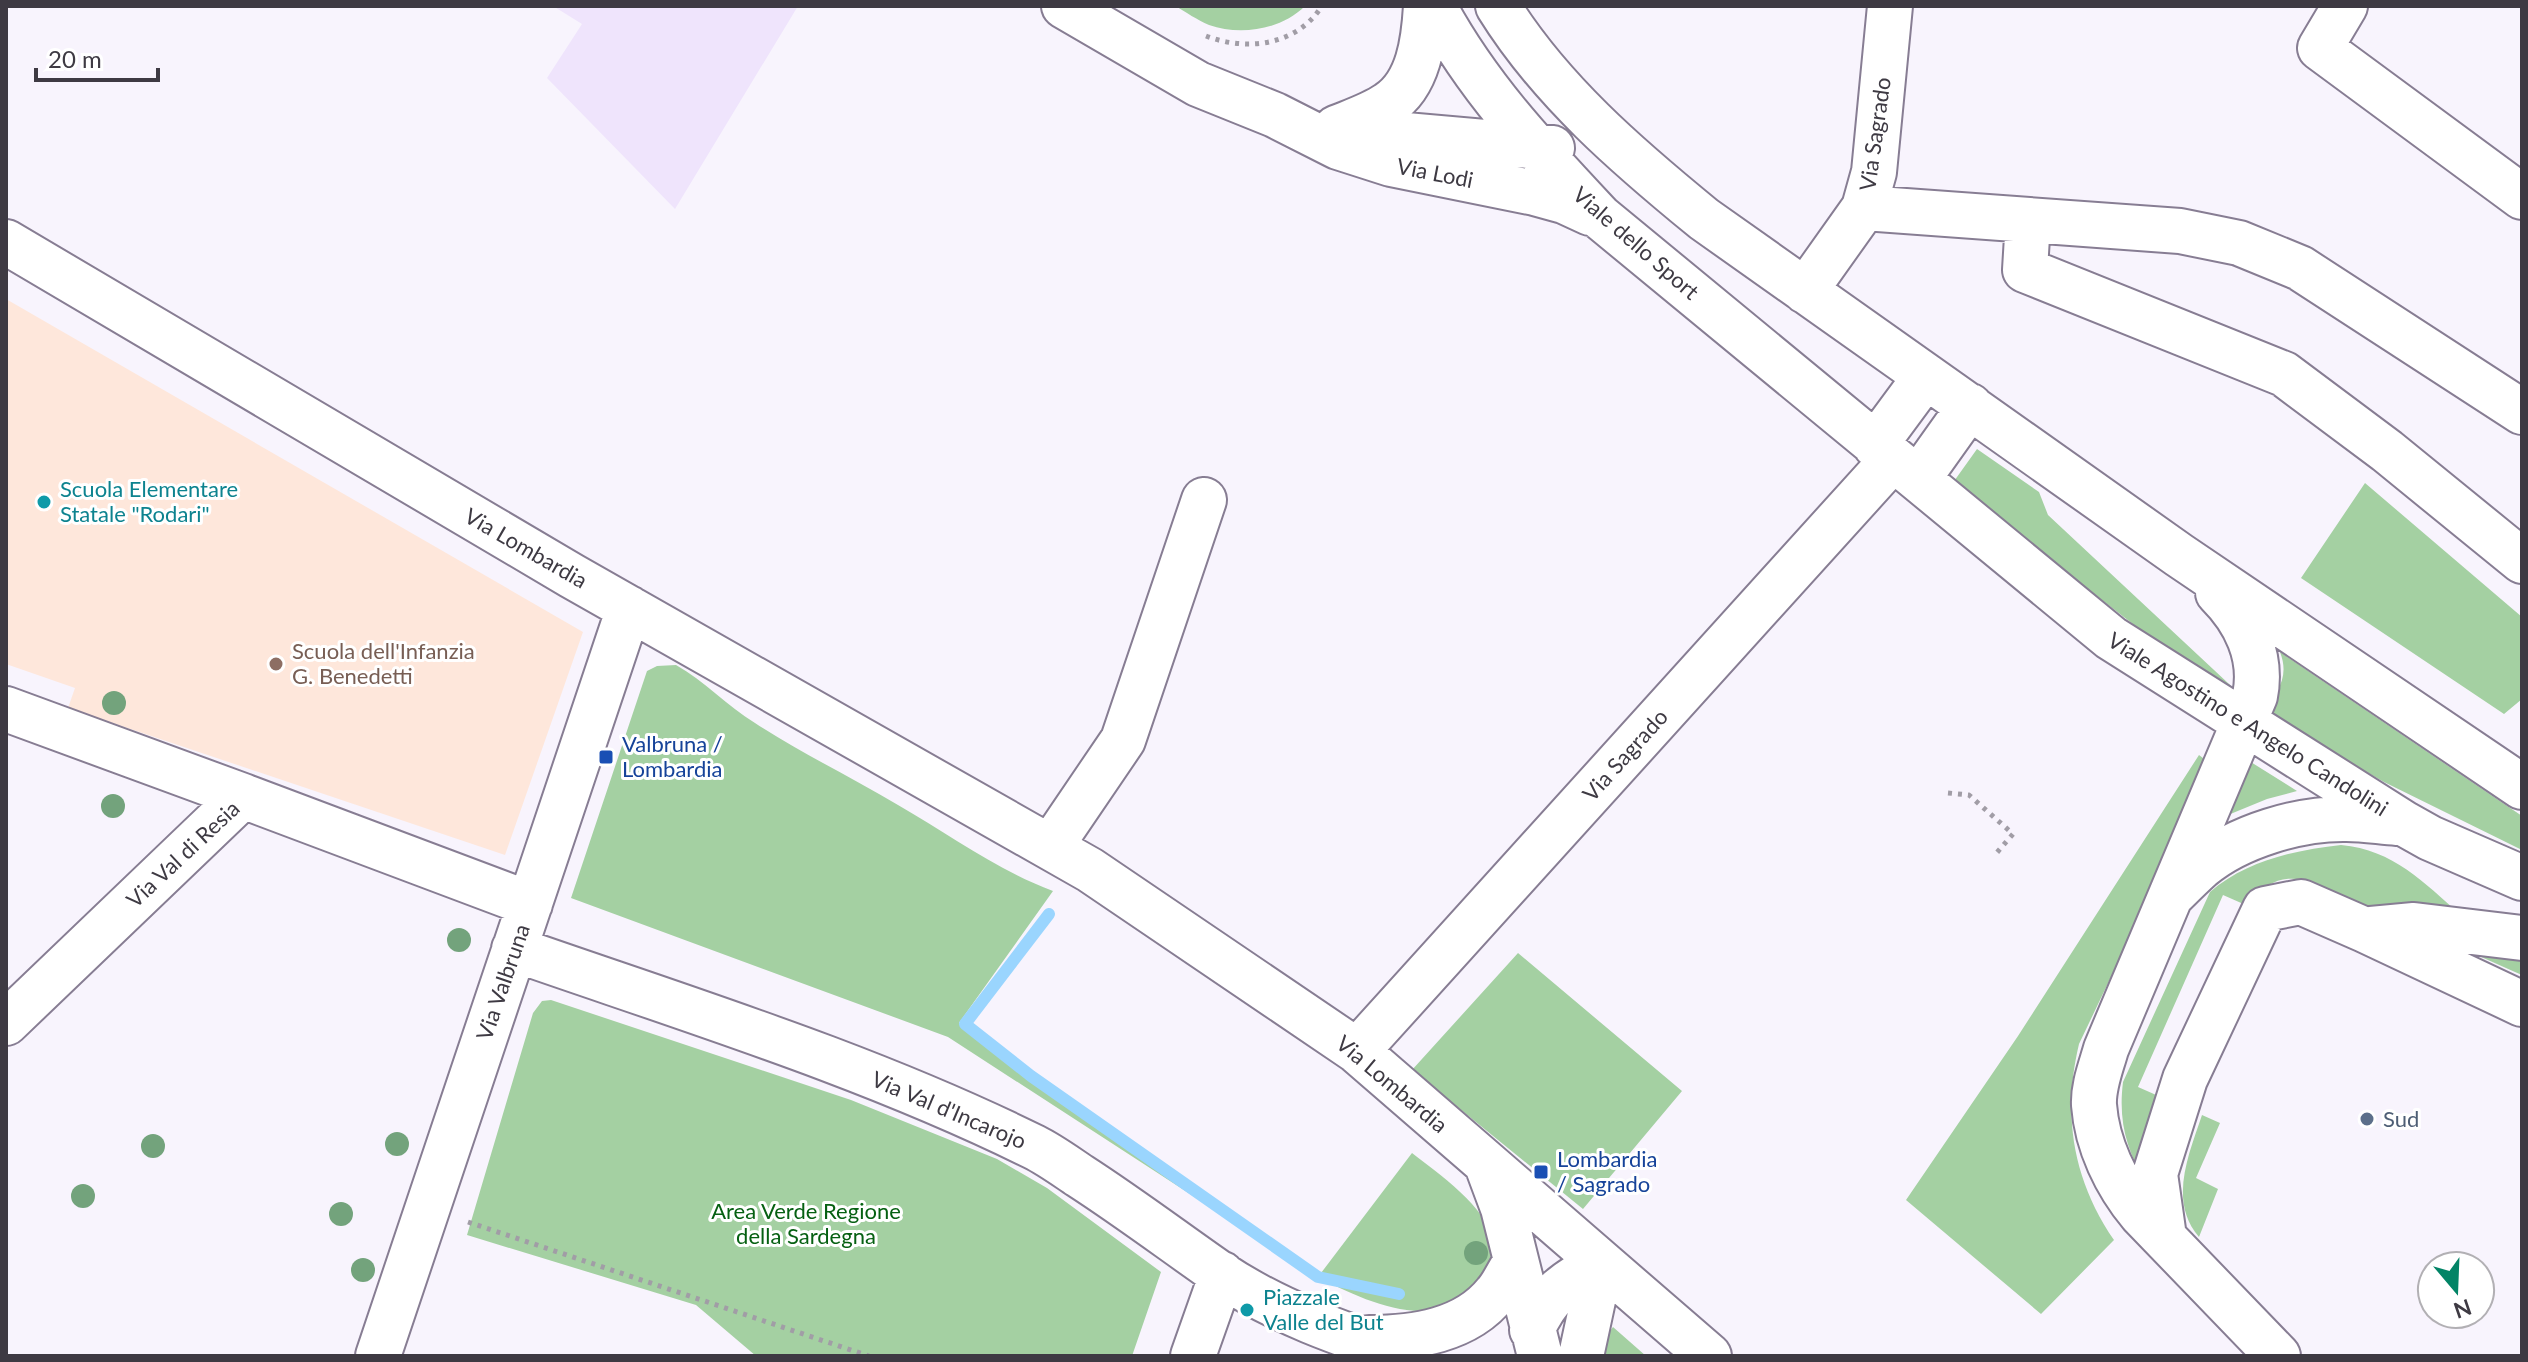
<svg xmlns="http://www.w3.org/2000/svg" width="2528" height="1362" viewBox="0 0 2528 1362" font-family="Lato,sans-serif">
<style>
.built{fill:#efe4fc}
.education{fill:#fee7db}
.green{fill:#a4d0a2}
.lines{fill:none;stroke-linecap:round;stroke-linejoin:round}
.stream{stroke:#9ad5fe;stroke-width:12}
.minor-casing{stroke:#877d93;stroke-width:48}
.path{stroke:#a19da6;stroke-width:5;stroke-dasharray:4 6;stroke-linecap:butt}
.minor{stroke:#fff;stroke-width:44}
.tree{fill:#73a37c}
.culture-dot{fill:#0f9aa8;stroke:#fff;stroke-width:3}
.education-dot{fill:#8d6e63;stroke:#fff;stroke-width:3}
.transit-dot{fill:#1a4fb4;stroke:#fff;stroke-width:3}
.service-dot{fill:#5c6f8a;stroke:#fff;stroke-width:3}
.labels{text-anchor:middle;stroke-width:6;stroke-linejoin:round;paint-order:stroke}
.street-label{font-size:22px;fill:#3e3a43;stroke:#fff}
.culture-label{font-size:22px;fill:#0d838f;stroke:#fff;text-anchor:start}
.education-label{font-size:22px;fill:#785e54;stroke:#fff;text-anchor:start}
.transit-label{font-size:22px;fill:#164399;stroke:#fff;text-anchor:start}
.service-label{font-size:22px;fill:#4e5e75;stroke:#fff;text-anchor:start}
.park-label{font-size:22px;fill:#066012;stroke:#fff}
</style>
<rect width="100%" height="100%" fill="#f8f4fd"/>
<path class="built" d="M553 6H798L675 209 547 78 582 24Z"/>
<path class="education" d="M6 299 583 632 505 855 68 708 75 688 6 664Z"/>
<path class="green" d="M1175 6H1305C1281 30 1240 36 1209 25 1197 20 1186 12 1175 6Z
M1977 449 2039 492 2048 515 2244 698 2239 706 1952 484Z
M2365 483 2522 617V699L2504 714 2301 578Z
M2280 652 2522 816V850L2384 782 2264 713C2277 691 2290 678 2280 652Z
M676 665C705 681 727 706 755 723 801 753 851 777 898 805 950 835 997 870 1053 891L959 1023 1318 1277 1412 1153C1438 1173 1487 1207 1494 1242 1497 1259 1487 1273 1475 1284 1469 1290 1464 1296 1457 1301 1417 1327 1355 1296 1318 1277L948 1037 571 898 647 671 657 666Z
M2199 755 2212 765 2079 1044C2062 1115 2073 1180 2114 1240L2041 1314 1906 1200 2018 1036Z
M2246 759 2297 791 2267 799 2228 815Z
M2341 845C2394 850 2423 882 2461 915 2437 914 2396 915 2374 909 2328 895 2287 850 2248 906L2223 895 2138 1087 2163 1098 2146 1185C2127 1149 2118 1123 2123 1082L2210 892C2246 861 2295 850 2341 845Z
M2443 940 2522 952V975L2515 972Z
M1518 953 1682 1091 1583 1209 1412 1070Z
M551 1000 851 1100 997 1159 1047 1188 1161 1272 1132 1356H756L696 1305 467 1235 533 1013 542 1001Z
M2202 1115 2220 1123 2196 1178 2218 1189 2199 1237C2168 1201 2189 1154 2202 1115Z
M1613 1327 1646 1356H1600L1607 1335Z"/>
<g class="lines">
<path class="stream" d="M1049 914 965 1024 1031 1076 1318 1277 1399 1294"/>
<defs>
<path id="minor" d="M1064 6 1198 84 1275 115 1338 147 1391 164 1535 193 1564 201 1590 213
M1434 6C1477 87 1538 151 1600 217L2111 638 2405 824 2430 838 2522 878
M1498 6C1550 90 1628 157 1704 219L2179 555 2522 787
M2345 6 2320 48 2522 197
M1336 128C1353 121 1372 115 1388 104 1419 84 1424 40 1426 6
M1349 130 1552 148
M1864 208 2180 231 2239 243 2300 268 2522 412
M2028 220 2025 270 2284 374 2387 451 2522 561
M6 242 572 576 1090 870 1357 1051 1709 1356
M1805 291 1864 208 1874 172 1890 6
M1875 445 1926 376
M1918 479 1970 406
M2218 593C2245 620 2263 656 2255 696L2106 1049C2101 1067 2093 1086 2094 1105 2097 1145 2116 1184 2141 1214L2278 1356
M6 709 243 796
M1051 846 1123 740 1204 500
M2174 893C2183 884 2192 875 2201 867 2238 836 2300 818 2347 819 2364 819 2381 822 2397 823
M2371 929 2414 925 2522 938
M514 949C689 1010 868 1065 1034 1147 1050 1155 1065 1166 1080 1176 1128 1207 1173 1241 1219 1273 1277 1312 1341 1334 1407 1356
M6 1023 243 796 530 904
M1357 1051 1893 459
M1487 1165 1503 1208 1540 1356
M2164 1237 2155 1174 2185 1079 2265 909 2301 902 2365 930 2522 1004
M1532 1330C1550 1291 1565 1283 1601 1263
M1369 1338C1414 1338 1466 1331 1496 1293 1504 1284 1509 1271 1516 1261
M378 1356 629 608
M1193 1356 1222 1274
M1581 1356 1601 1263"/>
</defs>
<use href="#minor" class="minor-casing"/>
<path class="path" d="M1206 36C1248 52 1297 45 1322 6
M1948 793 1969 795 2013 834 1994 856
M468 1222 869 1356"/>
<use href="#minor" class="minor"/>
</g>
<g class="tree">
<circle cx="114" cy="703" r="12"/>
<circle cx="113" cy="806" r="12"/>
<circle cx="459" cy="940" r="12"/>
<circle cx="397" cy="1144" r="12"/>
<circle cx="153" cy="1146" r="12"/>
<circle cx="83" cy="1196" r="12"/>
<circle cx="341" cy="1214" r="12"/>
<circle cx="1476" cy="1253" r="12"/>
<circle cx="363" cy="1270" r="12"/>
</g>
<g class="culture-dot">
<circle cx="44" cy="502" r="8"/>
<circle cx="1247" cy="1310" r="8"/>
</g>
<circle class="education-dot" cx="276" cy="664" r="8"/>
<g class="transit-dot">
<rect x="598" y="749" width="16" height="16" rx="4"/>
<rect x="1533" y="1164" width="16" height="16" rx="4"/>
</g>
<circle class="service-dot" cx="2367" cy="1119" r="8"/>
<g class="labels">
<g class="street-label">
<text transform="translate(1875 134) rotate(-82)" y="8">Via Sagrado</text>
<text transform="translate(1435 173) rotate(11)" y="8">Via Lodi</text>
<text transform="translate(1636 243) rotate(41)" y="8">Viale dello Sport</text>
<text transform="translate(526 548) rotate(30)" y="8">Via Lombardia</text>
<text transform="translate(2248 724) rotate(32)" y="8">Viale Agostino e Angelo Candolini</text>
<text transform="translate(1625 755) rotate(-48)" y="8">Via Sagrado</text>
<text transform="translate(183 854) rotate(-43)" y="8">Via Val di Resia</text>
<text transform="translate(503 982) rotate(-71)" y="8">Via Valbruna</text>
<text transform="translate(1392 1084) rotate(40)" y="8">Via Lombardia</text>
<text transform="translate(949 1110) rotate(23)" y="8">Via Val d'Incarojo</text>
</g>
<g class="culture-label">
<text x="60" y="497">Scuola Elementare<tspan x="60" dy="25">Statale "Rodari"</tspan></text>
<text x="1263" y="1305">Piazzale<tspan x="1263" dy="25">Valle del But</tspan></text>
</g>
<g class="education-label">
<text x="292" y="659">Scuola dell'Infanzia<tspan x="292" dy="25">G. Benedetti</tspan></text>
</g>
<g class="transit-label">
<text x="622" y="752">Valbruna /<tspan x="622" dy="25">Lombardia</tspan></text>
<text x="1557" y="1167">Lombardia<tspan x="1557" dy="25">/ Sagrado</tspan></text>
</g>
<g class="service-label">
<text x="2383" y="1127">Sud</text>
</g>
<g class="park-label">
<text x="806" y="1219">Area Verde Regione<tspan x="806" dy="25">della Sardegna</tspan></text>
</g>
</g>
<rect width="2528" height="1362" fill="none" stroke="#3e3a43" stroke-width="16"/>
<g transform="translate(2456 1290) rotate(161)"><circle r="38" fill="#ffffff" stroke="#b2b0b4" stroke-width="2"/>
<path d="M0-6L14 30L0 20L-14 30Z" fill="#028466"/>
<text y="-12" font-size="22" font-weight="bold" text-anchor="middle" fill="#3e3a43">N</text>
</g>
<path d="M36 68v12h122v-12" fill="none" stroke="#3e3a43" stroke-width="4"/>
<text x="48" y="68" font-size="24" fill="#3e3a43" stroke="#ffffff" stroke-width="6" paint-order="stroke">20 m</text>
</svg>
